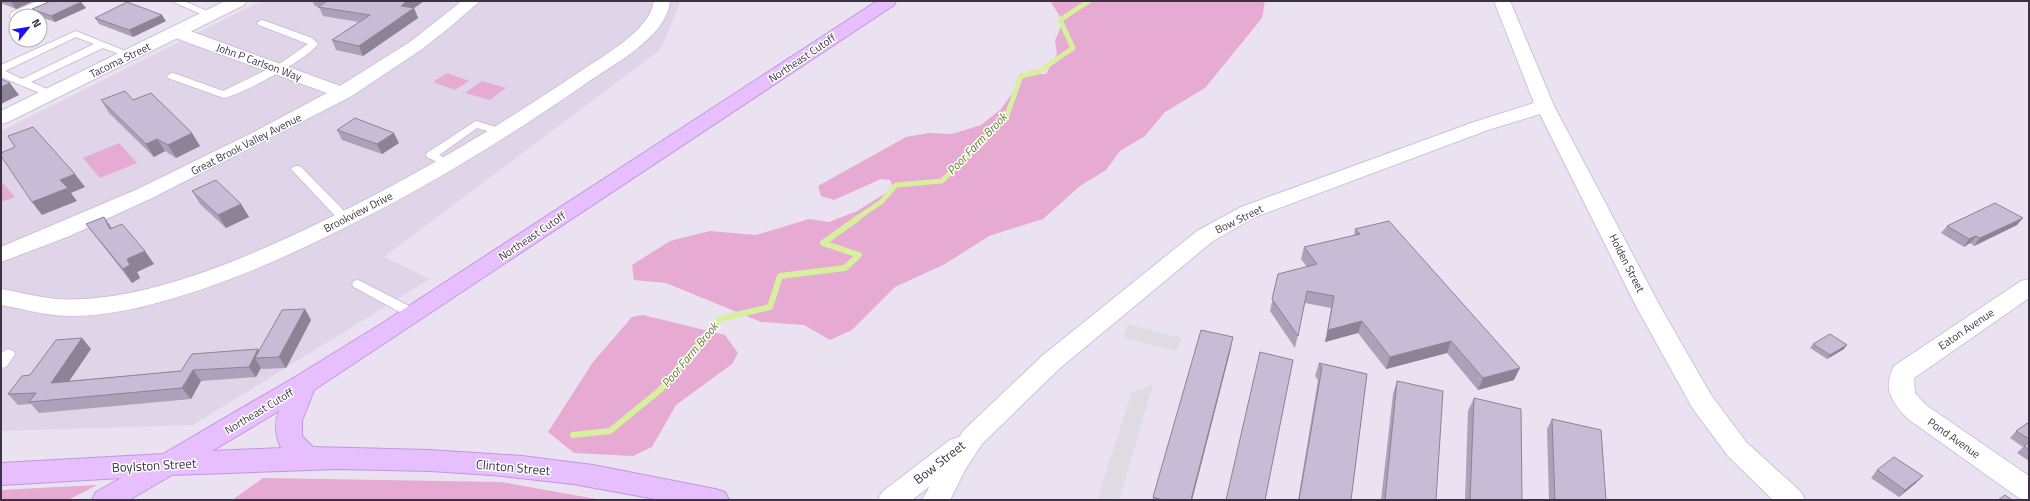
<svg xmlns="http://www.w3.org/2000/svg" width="2030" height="501" viewBox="0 0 2030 501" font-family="'Titillium Web',sans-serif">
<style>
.residential{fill:#e0d4e9}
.green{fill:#e7aad3}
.parking{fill:#dedbe2}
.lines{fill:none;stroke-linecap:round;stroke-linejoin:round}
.stream-far1{stroke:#d8f09d;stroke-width:5}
.stream{stroke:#d8f09d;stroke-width:6}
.service-casing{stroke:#cfc2db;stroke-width:2}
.minor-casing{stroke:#cfc2db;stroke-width:2}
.tertiary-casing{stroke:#cfc2db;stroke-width:2}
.secondary-casing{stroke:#c198db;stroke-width:2}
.service{fill:#fff;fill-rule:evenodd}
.minor{fill:#fff;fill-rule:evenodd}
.tertiary{fill:#fff;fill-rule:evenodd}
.secondary{fill:#e7bfff;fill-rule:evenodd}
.wall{fill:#aca1b8}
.shaded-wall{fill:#8c8396}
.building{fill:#c8bbd6;stroke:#8c8396}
.labels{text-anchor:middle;stroke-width:3;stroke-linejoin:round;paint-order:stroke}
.street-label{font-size:11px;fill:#3b3343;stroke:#fff}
.water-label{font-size:12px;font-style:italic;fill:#647f25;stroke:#fff}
.near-street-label{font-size:13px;fill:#3b3343;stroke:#fff}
</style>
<rect width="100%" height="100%" fill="#ebe2f1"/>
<path class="residential" d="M261 1H681L661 49 384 257 430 279 193 425 1 431V131Z"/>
<path class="green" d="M1050 1H1265L1262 18 1205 88 1165 112 1145 136 1120 151 1106 170 1080 186 1043 219 989 236 945 264 895 287 852 330 830 340 804 325 761 322 666 283 634 280 632 265 670 241 710 231 756 235 809 219 829 222 857 211 894 188 890 180 881 179 834 200 821 196 818 186 906 137 929 133 952 134 981 125 1001 109 1023 78 1033 74H1046L1057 54 1055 41 1063 21Z
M447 73 469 81 455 90 433 82Z
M482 81 506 88 490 100 465 93Z
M119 143 137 163 100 178 83 158Z
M1 181 15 197 1 202Z
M643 315 725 335 738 353 732 364 676 405 652 447 633 456 574 453 548 432 593 362 632 317Z
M263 478 501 482 602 500H232Z
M97 485 68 500H1V490Z"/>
<path class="parking" d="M1128 324 1181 338 1176 351 1123 337Z
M1153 385 1119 500H1097L1132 392Z"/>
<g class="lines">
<path class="stream-far1" d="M856 219 881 202 896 185 942 181 1007 115 1021 76 1038 72 1073 48 1060 20 1089 1"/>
<path class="stream" d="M573 435 610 431 660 390 720 319 770 307 780 276 845 268 859 255 823 243 858 218"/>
<defs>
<path id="service" d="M171 1H184L216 15 211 18 208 17Z
M262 20 312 38 318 44C306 60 244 93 224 98L168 78 167 76 172 73 176 74 223 91 281 63 308 44 259 25 257 23Z
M76 31 135 55 130 58 103 48 31 82 54 92 55 94 50 97 1 77V65ZM76 37 94 44 22 79 5 71Z
M476 121 505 130 506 132 501 135 477 128 439 155 455 164 454 166H446L427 157 426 155 427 153Z
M297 166 301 167 349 216 351 219 349 222H341L293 171 291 169 293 167Z
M358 280 419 311 420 314 419 317H409L354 287 352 284 354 281Z
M8 349 13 351 15 354 6 367 1 368V353Z"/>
<path id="minor" d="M38 1H60L58 5 32 16H16V21L12 20 10 16 12 12Z
M462 1H480L450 27 422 49 350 97 152 198 67 237 1 262V247L138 189 254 132 327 93 170 36 167 32 170 28 176 27 182 28 340 86 410 42Z
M654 1H670C667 37 612 65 585 84 506 139 425 188 338 231 276 262 212 289 145 306 116 313 84 318 54 315 36 313 19 308 1 305V289C19 292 37 297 56 299 87 301 118 296 148 289 208 274 265 249 321 222 410 179 493 130 575 75 599 58 650 32 654 1Z
M1494 1H1510L1554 106 1661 308 1711 395 1746 442 1801 492 1805 500H1773L1728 456 1693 409 1637 308 1540 114 1488 130 1255 217 1213 241 1060 368 982 444 965 470 950 500H922L930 486 912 500H878L882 492 950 440 959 437 964 430 1042 356 1197 231 1241 207 1474 122 1534 103Z
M2029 279V298L1914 378 1915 393 1926 405 2029 476V500L2019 498 1908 419C1892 403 1882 388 1894 366L2021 281Z"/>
<path id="tertiary" d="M225 1H246L244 5 8 122 1 124V111Z"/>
<path id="secondary" d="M877 1H896L894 5 314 390 302 421V436L313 447 430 450 522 456 593 465 715 489 725 492 729 500H661L573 484 492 475 430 471 337 469 172 475 129 500H92L96 492 121 478 1 485V463L163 454 295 377 381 324ZM279 411C274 424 275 435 281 448L212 451Z"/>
</defs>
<use href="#service" class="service-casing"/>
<use href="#minor" class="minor-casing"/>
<use href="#tertiary" class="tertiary-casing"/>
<use href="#secondary" class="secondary-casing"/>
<use href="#service" class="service"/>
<use href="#minor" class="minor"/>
<use href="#tertiary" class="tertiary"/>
<use href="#secondary" class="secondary"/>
</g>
<path class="wall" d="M1 1H34L16 9 1 3Z
M312 1H424L414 8 418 18 363 56 336 50 332 40 359 22 323 16 319 7 315 6Z
M86 8 55 22 40 17V16H36L32 9Z
M95 18 166 21 133 37 99 24Z
M101 100H133L200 146 176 158 165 151 154 157 109 113Z
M337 130 399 143 382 154 342 140Z
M192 191 241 204 249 217 226 228 200 204Z
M104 217 111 228 154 264 137 272 140 278 132 283 96 237 86 224Z
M2017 225 1974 246 1970 243 1964 247 1941 233 1947 226Z
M1355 229 1514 380 1478 390 1447 353 1386 369 1358 333 1325 342 1331 308 1305 303 1295 348 1270 311 1278 274 1307 267 1301 259 1304 247 1354 236Z
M311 320 286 368 262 369 261 368 256 377 201 381 191 399 39 413 31 404 18 405 8 394 30 375 82 338 91 349 69 381 181 371 259 351Z
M1813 344 1844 349 1827 359 1810 348Z
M1231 348 1192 500H1152L1153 497Z
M1319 363 1367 374 1351 500H1298L1318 380 1315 376Z
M1397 381 1436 500H1381L1393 394Z
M1474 398 1522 500H1465L1468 411Z
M1552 419 1606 500H1549L1547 429Z
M2029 422V461L2017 453 2023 447 2010 438 2016 431Z
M1877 470 1916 483 1899 497 1871 478Z"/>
<path class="shaded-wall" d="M14 1H34L16 9 11 2Z
M407 1H424L414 8 418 18 363 56 359 46 401 6Z
M81 2 86 8 55 22 51 16Z
M162 15 166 21 133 37 129 30Z
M10 83 19 95 1 104V87Z
M192 133 200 146 176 158 168 145Z
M394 133 399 143 382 154 377 144Z
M157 139 165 151 154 157 146 144Z
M75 174 85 187 71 193 77 201 42 215 32 202 60 180Z
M241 204 249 217 226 228 218 215Z
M104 217 113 230 110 229Z
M2023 218 2017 225 1974 246 1980 238Z
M1976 236 1970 243 1964 247 1969 239Z
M145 251 154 264 137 272 140 278 132 283 123 269 127 259Z
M305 309 311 320 286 368 279 357Z
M1362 321 1358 333 1325 342 1328 330Z
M1233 337 1231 348 1192 500H1191Z
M82 338 91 349 61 393 51 383Z
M1451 341 1447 353 1386 369 1390 357Z
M1847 345 1844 349 1827 359 1830 355Z
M258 349 264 358H255L261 368 256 377 249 367Z
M1520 368 1514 380 1478 390 1483 378Z
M193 370 201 381 191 399 182 388Z
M1923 476 1916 483 1899 497 1905 490Z"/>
<path class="building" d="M51 1H79L81 2 51 16 32 9Z
M327 1H407L401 6 414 8 359 46 332 40 370 15 318 7Z
M127 2 162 15 129 30 95 18Z
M1 79 10 83 1 87Z
M125 91 133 100 151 93 192 133 168 145 157 139 146 144 101 100Z
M355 118 394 133 377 144 337 130Z
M33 127 75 174 60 180 68 188 32 202 1 156V153L15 147 8 136Z
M216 180 241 204 218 215 192 191Z
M1995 203 2023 218 1980 238 1976 236 1969 239 1947 226Z
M104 217 110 229 122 224 145 251 127 259 130 265 123 269 86 224Z
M1389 221 1520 368 1483 378 1451 341 1390 357 1362 321 1328 330 1334 296 1307 291 1298 336 1272 299 1278 274 1317 264 1304 247 1360 234 1355 229Z
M305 309 279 357 255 358 282 310Z
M1201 330 1233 337 1191 500H1163L1153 497Z
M1830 334 1847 345 1830 355 1813 344Z
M82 338 51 383 181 371 192 354 258 349 249 367 193 370 182 388 29 402 36 393 8 394 22 376 30 375 56 340Z
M1260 352 1293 360 1265 500H1226Z
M1319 363 1367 374 1351 500H1299L1322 367Z
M1397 381 1443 391 1436 500H1385Z
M1474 398 1521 409 1522 500H1470Z
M1552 419 1601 430 1606 500H1555Z
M2029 422V439L2016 431Z
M2029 442V450L2024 446Z
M1894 457 1923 476 1905 490 1877 470Z
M2005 495 2012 500H1998Z"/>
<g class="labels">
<g class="street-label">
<text transform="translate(802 58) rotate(-34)" y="4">Northeast Cutoff</text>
<text transform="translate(120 60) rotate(-26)" y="4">Tacoma Street</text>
<text transform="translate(259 62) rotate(20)" y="4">John P Carlson Way</text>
<text transform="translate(246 144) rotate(-27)" y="4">Great Brook Valley Avenue</text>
<text transform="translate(358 212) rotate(-27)" y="4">Brookview Drive</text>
<text transform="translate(1239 219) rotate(-26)" y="4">Bow Street</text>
<text transform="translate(532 236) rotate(-34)" y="4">Northeast Cutoff</text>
<text transform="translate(1627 263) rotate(63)" y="4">Holden Street</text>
<text transform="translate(1966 329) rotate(-34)" y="4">Eaton Avenue</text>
<text transform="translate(259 411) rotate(-31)" y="4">Northeast Cutoff</text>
<text transform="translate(1954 438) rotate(35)" y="4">Pond Avenue</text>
</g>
<g class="water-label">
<text transform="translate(977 144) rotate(-46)" y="4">Poor Farm Brook</text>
<text transform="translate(690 355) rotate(-50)" y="4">Poor Farm Brook</text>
</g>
<g class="near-street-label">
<text transform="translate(939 462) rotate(-38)" y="5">Bow Street</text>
<text transform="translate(154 465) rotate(-3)" y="5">Boylston Street</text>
<text transform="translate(513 467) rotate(5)" y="5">Clinton Street</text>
</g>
</g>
<rect width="2030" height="501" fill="none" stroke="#3b3343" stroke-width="4"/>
<g transform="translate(28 28) rotate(60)"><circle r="19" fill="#ffffff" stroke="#b1adb4"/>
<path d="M0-3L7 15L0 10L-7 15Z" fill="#1610fb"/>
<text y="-6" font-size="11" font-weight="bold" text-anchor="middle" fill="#3b3343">N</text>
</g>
</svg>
